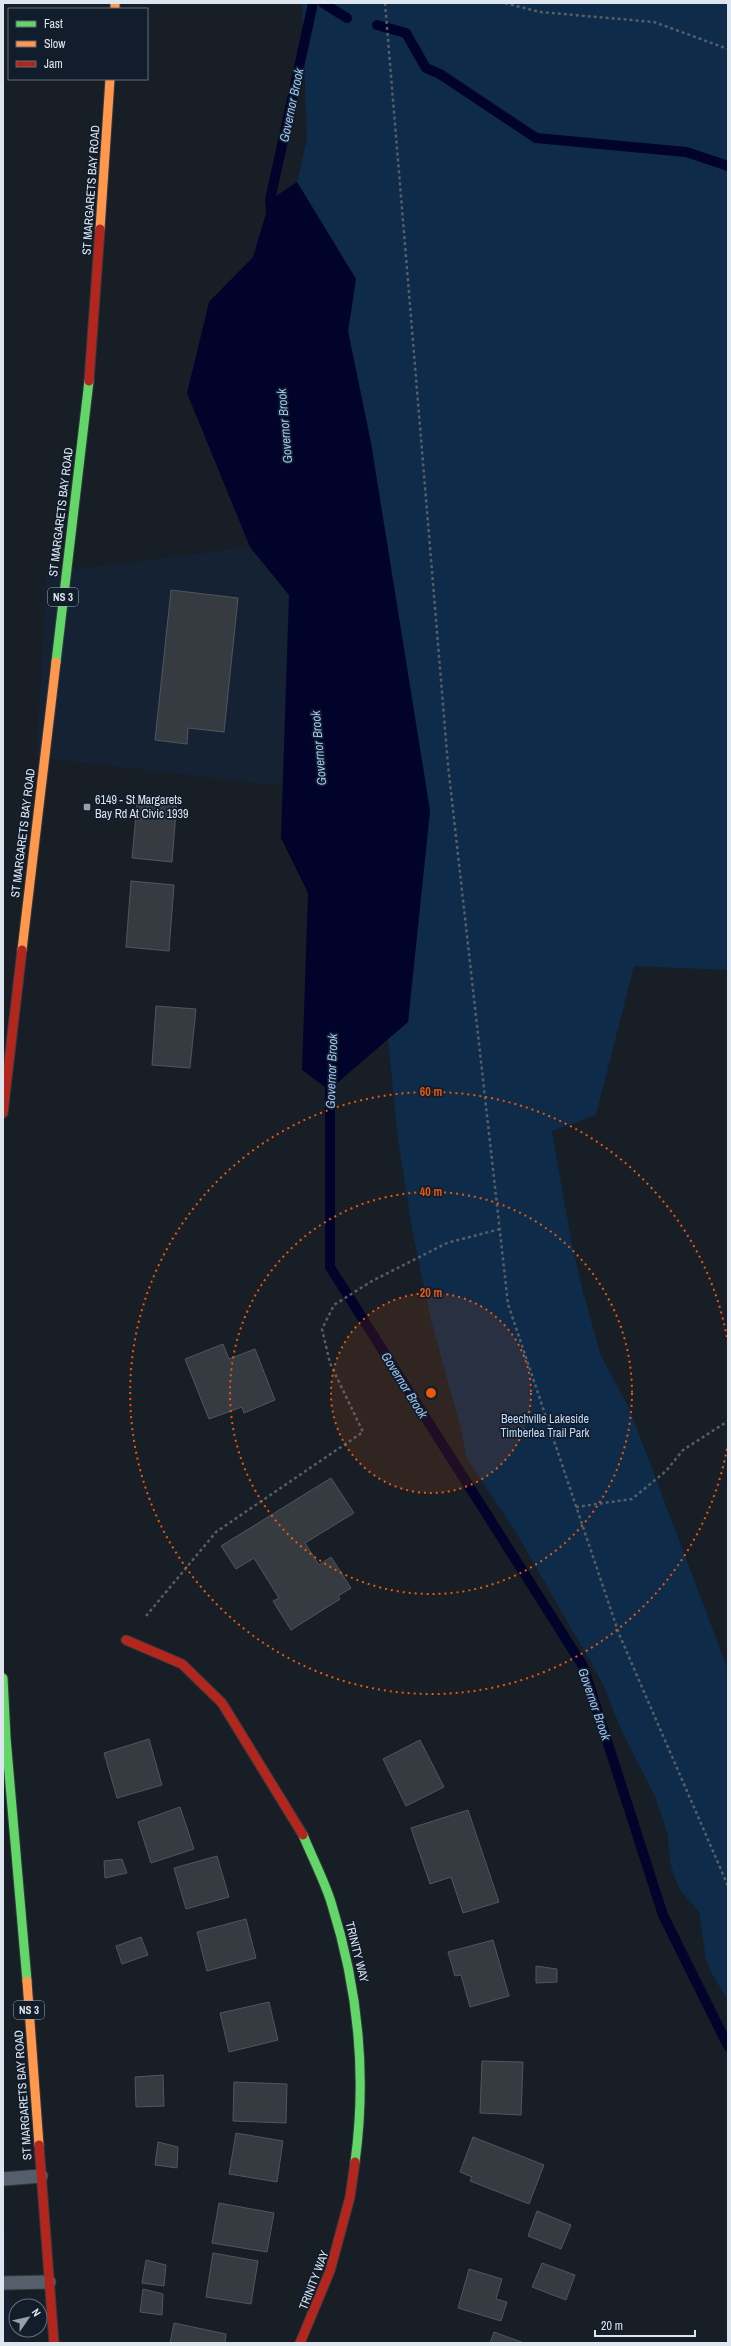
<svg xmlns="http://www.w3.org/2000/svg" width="731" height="2346" viewBox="0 0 731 2346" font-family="'Archivo Narrow',sans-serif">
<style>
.built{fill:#152233}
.green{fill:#0e2b49}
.water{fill:#02032a}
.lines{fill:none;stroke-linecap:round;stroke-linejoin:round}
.stream{stroke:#02032a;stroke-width:10}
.building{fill:#363b41;stroke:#51565d}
.lane-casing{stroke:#343a40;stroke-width:15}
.fast-casing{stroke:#343a40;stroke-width:11}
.slow-casing{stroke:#343a40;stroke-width:11}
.jam-casing{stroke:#343a40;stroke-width:11}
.path{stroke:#565e66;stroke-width:2.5;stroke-dasharray:3 3;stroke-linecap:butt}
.lane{stroke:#555f6c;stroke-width:13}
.fast{stroke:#63d668;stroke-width:9}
.slow{stroke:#ff974d;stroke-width:9}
.jam{stroke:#b3261e;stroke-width:9}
.ring{fill:none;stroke:#e8590c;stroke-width:2;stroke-dasharray:2 4}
.poi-dot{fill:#989fa8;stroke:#121d2b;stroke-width:1.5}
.labels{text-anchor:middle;stroke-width:3.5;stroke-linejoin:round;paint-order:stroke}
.shield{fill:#121d2b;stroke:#a0a9b4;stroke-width:1}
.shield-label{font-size:11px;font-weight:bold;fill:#dde5ef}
.street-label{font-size:12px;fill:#dde5ef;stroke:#121d2b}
.poi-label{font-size:12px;fill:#dde5ef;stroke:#121d2b;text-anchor:start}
.park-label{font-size:12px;fill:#c0daf9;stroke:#121d2b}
.water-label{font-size:13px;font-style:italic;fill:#9cc3f1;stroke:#121d2b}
.centre{fill:#e8590c;stroke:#121d2b;stroke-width:2}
.ring-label{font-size:12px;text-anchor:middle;font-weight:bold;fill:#e8590c;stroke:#121d2b;stroke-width:3.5;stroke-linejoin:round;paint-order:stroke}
</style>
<rect width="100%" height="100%" fill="#181e25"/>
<path class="built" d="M250 547 289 595 283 786 36 757 47 573Z
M3 2197 12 2343H3Z"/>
<path class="green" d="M302 3H728V970L634 966 596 1115 552 1131 571 1240 583 1292 601 1356 630 1410 728 1670V2000L712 1974 706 1959 699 1912 680 1890 675 1878 670 1862 668 1835 655 1796 622 1732 603 1684 520 1539 466 1457 461 1429 431 1320 413 1234 398 1140 388 1039 408 1021 430 811 371 443 348 331 356 279 297 182 307 139Z"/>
<path class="water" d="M297 182 356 279 348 331 371 443 430 811 408 1022 329 1090 302 1070 308 893 281 838 289 595 250 547 187 393 209 302 253 257 270 200Z"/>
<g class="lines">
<path class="stream" d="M323 3 347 18
M377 25 406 33 426 68 440 74 536 138 686 152 728 166
M271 212 270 200 313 3
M330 1077V1267L583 1666 663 1915 728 2046"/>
</g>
<path class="building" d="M171 590 238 598 224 732 188 728 187 744 155 740Z
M138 795 177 799 172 862 132 858Z
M131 881 174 885 169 951 126 947Z
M156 1006 196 1009 190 1068 152 1065Z
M223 1344 229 1359 255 1349 275 1400 244 1413 242 1407 209 1419 185 1359Z
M331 1478 354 1513 305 1543 319 1565 331 1557 351 1588 338 1596 340 1599 291 1630 273 1601 279 1598 254 1558 236 1569 221 1546Z
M149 1739 162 1785 117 1798 104 1753Z
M420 1740 444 1787 406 1806 383 1759Z
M180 1807 194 1849 151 1863 138 1822Z
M468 1810 499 1902 463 1913 451 1877 430 1884 411 1828Z
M217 1856 229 1897 186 1909 174 1868Z
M122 1859 127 1873 105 1878 104 1861Z
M246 1919 256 1958 207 1971 197 1932Z
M141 1937 148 1955 122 1964 116 1946Z
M493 1940 509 1996 470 2007 461 1975 455 1976 448 1952Z
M536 1966 557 1969V1982L536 1983Z
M269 2002 278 2040 229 2052 220 2013Z
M482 2061 523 2062 521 2115 480 2113Z
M163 2075 164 2106 136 2107 135 2077Z
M234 2082 287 2084 286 2123 233 2121Z
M236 2133 283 2141 277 2182 229 2174Z
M473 2137 544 2165 529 2204 470 2181 472 2177 460 2172Z
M158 2142 178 2147 177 2168 155 2165Z
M219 2203 274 2213 267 2252 212 2243Z
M537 2211 571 2225 561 2249 528 2236Z
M213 2253 258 2261 251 2304 206 2297Z
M146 2260 166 2265 164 2286 142 2283Z
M542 2263 575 2275 566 2300 532 2287Z
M469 2269 502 2279 496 2299 507 2302 501 2321 458 2308Z
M143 2289 163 2294 162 2315 140 2312Z
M174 2323 226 2334 225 2343H170Z
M494 2332 524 2343H490Z"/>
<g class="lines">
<defs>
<path id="lane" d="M3 2179 41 2176
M3 2283 49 2282"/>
<path id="fast" d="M56 662 89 381
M3 1678 6 1738 27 1981
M303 1835C312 1857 324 1880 331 1902 358 1987 367 2074 355 2162"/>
<path id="slow" d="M115 3V9
M100 229 110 79
M22 950 56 662
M27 1981 39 2145"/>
<path id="jam" d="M89 381 100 229
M3 1113 22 950
M126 1640 182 1664 222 1703 303 1835
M39 2145 54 2343
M300 2343 330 2271 350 2197 355 2162"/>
</defs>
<use href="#lane" class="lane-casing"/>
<use href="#fast" class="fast-casing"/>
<use href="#slow" class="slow-casing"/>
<use href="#jam" class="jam-casing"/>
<path class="path" d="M385 3 448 765 508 1304 619 1634 728 1886
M505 3 540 12 654 22 728 49
M576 1507 632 1499 666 1471 683 1450 728 1421
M146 1616 216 1532 363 1432 330 1363 322 1329 334 1305 372 1281 447 1243 500 1229"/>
<use href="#lane" class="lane"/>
<use href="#fast" class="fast"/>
<use href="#slow" class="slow"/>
<use href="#jam" class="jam"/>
</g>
<circle cx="431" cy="1393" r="100" fill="#e8590c" fill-opacity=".12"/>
<g class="ring">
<circle cx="431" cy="1393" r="100"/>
<circle cx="431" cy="1393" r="201"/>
<path d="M728 1443A301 301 0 1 1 728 1343"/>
</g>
<rect class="poi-dot" x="83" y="803" width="8" height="8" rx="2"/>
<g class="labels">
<g class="shield">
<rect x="48" y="588" width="30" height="18" rx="3"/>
<rect x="14" y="2001" width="30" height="18" rx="3"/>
</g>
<g class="shield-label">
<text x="63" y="601">NS 3</text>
<text x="29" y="2014">NS 3</text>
</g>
<g class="street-label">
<text transform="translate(91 190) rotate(-86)" y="4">ST MARGARETS BAY ROAD</text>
<text transform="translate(61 512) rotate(-83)" y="4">ST MARGARETS BAY ROAD</text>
<text transform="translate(23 833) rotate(-83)" y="4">ST MARGARETS BAY ROAD</text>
<text transform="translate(357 1952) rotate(76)" y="4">TRINITY WAY</text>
<text transform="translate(23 2095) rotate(-94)" y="4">ST MARGARETS BAY ROAD</text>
<text transform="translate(314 2280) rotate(-69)" y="4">TRINITY WAY</text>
</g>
<g class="poi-label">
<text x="95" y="804">6149 - St Margarets<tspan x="95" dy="14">Bay Rd At Civic 1939</tspan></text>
</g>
<g class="park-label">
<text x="545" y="1423">Beechville Lakeside<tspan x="545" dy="14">Timberlea Trail Park</tspan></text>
</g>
<g class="water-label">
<text transform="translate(291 105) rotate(-78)" y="5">Governor Brook</text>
<text transform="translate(284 426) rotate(-95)" y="5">Governor Brook</text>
<text transform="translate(318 748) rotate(-95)" y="5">Governor Brook</text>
<text transform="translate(331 1071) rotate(-88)" y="5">Governor Brook</text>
<text transform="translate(405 1385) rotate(58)" y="5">Governor Brook</text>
<text transform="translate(595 1704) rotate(71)" y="5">Governor Brook</text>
</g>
</g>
<circle cx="431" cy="1393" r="6" class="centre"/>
<g class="ring-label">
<text x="431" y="1096">60 m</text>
<text x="431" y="1196">40 m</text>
<text x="431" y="1297">20 m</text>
</g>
<rect width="731" height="2346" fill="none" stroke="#dde5ef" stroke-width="8"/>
<rect x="8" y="8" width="140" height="72" fill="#121d2b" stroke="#636d79"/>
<rect x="16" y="21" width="20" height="6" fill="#63d668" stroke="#636d79"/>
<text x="44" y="28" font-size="12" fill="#dde5ef">Fast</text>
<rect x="16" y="41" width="20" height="6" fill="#ff974d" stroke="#636d79"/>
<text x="44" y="48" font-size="12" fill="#dde5ef">Slow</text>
<rect x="16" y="61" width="20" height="6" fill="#b3261e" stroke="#636d79"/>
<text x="44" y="68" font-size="12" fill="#dde5ef">Jam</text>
<g transform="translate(28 2318) rotate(56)"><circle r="19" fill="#121d2b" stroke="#636d79"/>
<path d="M0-3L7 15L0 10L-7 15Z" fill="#989fa8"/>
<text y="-6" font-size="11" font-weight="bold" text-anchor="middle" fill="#dde5ef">N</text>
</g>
<path d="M595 2330v6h100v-6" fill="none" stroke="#dde5ef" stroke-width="2"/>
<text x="601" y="2330" font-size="12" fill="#dde5ef" stroke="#121d2b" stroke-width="3" paint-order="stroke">20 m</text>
</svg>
